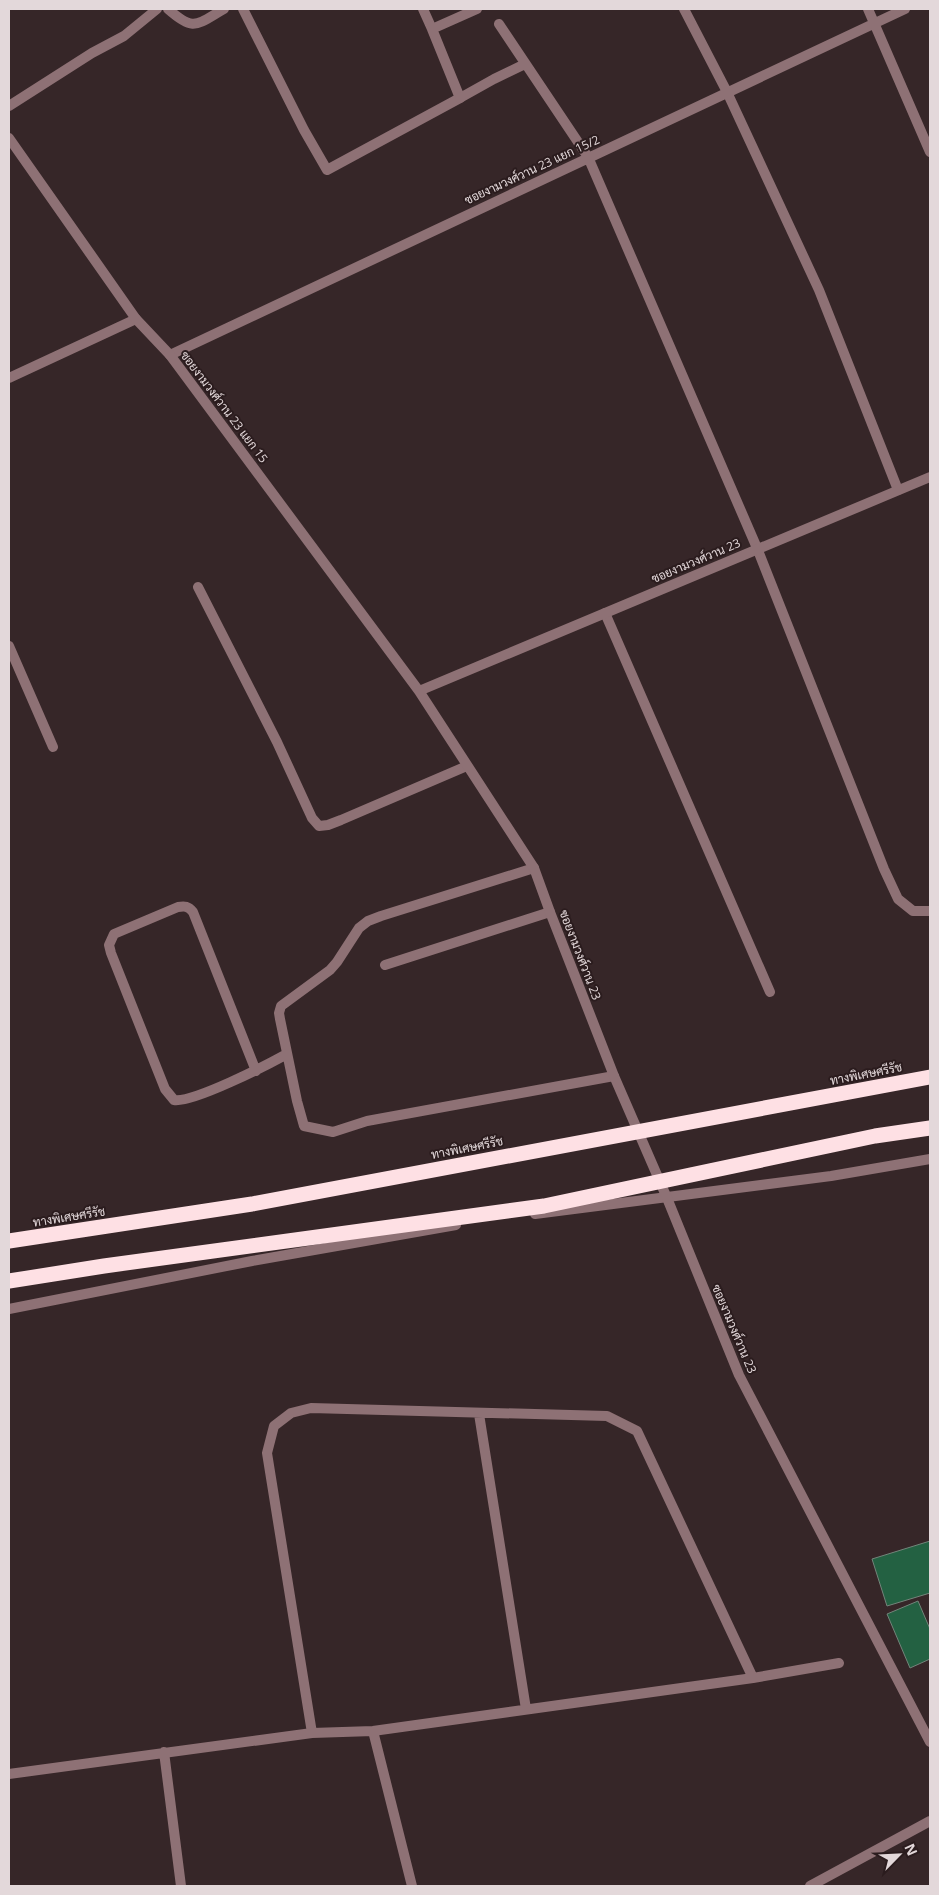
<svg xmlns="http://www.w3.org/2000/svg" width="939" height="1895" viewBox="0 0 939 1895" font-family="'Open Sans',Sarabun,sans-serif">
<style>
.building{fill:#236142;stroke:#73847a}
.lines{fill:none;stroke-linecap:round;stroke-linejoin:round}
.service{stroke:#8e7175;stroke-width:10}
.minor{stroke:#8e7175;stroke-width:10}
.tertiary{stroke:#8e7175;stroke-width:10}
.motorway-bridge{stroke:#fee0e4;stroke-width:15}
.labels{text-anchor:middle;stroke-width:4;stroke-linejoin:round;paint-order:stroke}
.street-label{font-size:12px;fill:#e3d8da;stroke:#2b1c1e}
</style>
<rect width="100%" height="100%" fill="#362628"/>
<path class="building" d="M930 1541V1593L887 1606 872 1559Z
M918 1601 930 1629V1659L910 1668 887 1614Z"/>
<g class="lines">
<path class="service" d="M168 9C194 32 196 25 224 9
M243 9 304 130 327 170 460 98 432 29 477 9
M423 9 432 29
M9 106 92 53 124 36 157 9
M534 868 381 916 368 921 359 928 337 962 330 970 281 1006 279 1013 280 1019 297 1101 304 1126 333 1132 367 1121 614 1076
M256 1071 193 912C188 906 185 906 178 907L114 934 109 945 111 953 165 1089 174 1100C193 1103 267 1065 287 1054"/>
<path class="minor" d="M684 9 727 92 819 290 898 490
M868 9 930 152
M499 24 588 157 757 548 884 869 898 899 913 911H930
M460 98 494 79 525 64
M170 355 905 9
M9 378 136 319
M198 587 277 742 312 818 319 826 328 825 341 820 467 766
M605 613 770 992
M9 646 53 747
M385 965 550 912
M535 1214 831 1176 930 1159
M9 1309 252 1261 456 1225
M479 1414 526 1709
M373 1731 412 1886
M312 1733 267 1453 274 1426 291 1413 311 1408 607 1416 637 1431 753 1678
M164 1752 181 1886
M9 1774 312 1733 373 1731 753 1678 839 1663"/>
<path class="tertiary" d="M9 138 136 319 170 355 419 691 534 868 550 912 614 1076 667 1198 739 1375 930 1742
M419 691 930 477
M810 1886 930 1821"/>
<path class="motorway-bridge" d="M9 1241 252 1204 930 1077
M9 1281 104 1266 544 1206 875 1136 930 1128"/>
</g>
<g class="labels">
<g class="street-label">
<text transform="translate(532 170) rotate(-25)" y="4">ซอยงามวงศ์วาน 23 แยก 15/2</text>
<text transform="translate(224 407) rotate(53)" y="4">ซอยงามวงศ์วาน 23 แยก 15</text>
<text transform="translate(696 561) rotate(-23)" y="4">ซอยงามวงศ์วาน 23</text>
<text transform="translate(580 955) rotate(69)" y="4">ซอยงามวงศ์วาน 23</text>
<text transform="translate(866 1074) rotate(-11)" y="4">ทางพิเศษศรีรัช</text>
<text transform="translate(467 1148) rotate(-11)" y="4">ทางพิเศษศรีรัช</text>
<text transform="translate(69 1217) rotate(-9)" y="4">ทางพิเศษศรีรัช</text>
<text transform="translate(734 1329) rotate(67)" y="4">ซอยงามวงศ์วาน 23</text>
</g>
</g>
<rect width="939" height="1895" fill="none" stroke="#e3d8da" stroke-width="20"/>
<g transform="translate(899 1855) rotate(66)" stroke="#2b1c1e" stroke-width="4" paint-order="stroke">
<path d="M0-4L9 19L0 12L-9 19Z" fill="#e3d8da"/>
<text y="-8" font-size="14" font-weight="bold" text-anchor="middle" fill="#e3d8da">N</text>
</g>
</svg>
